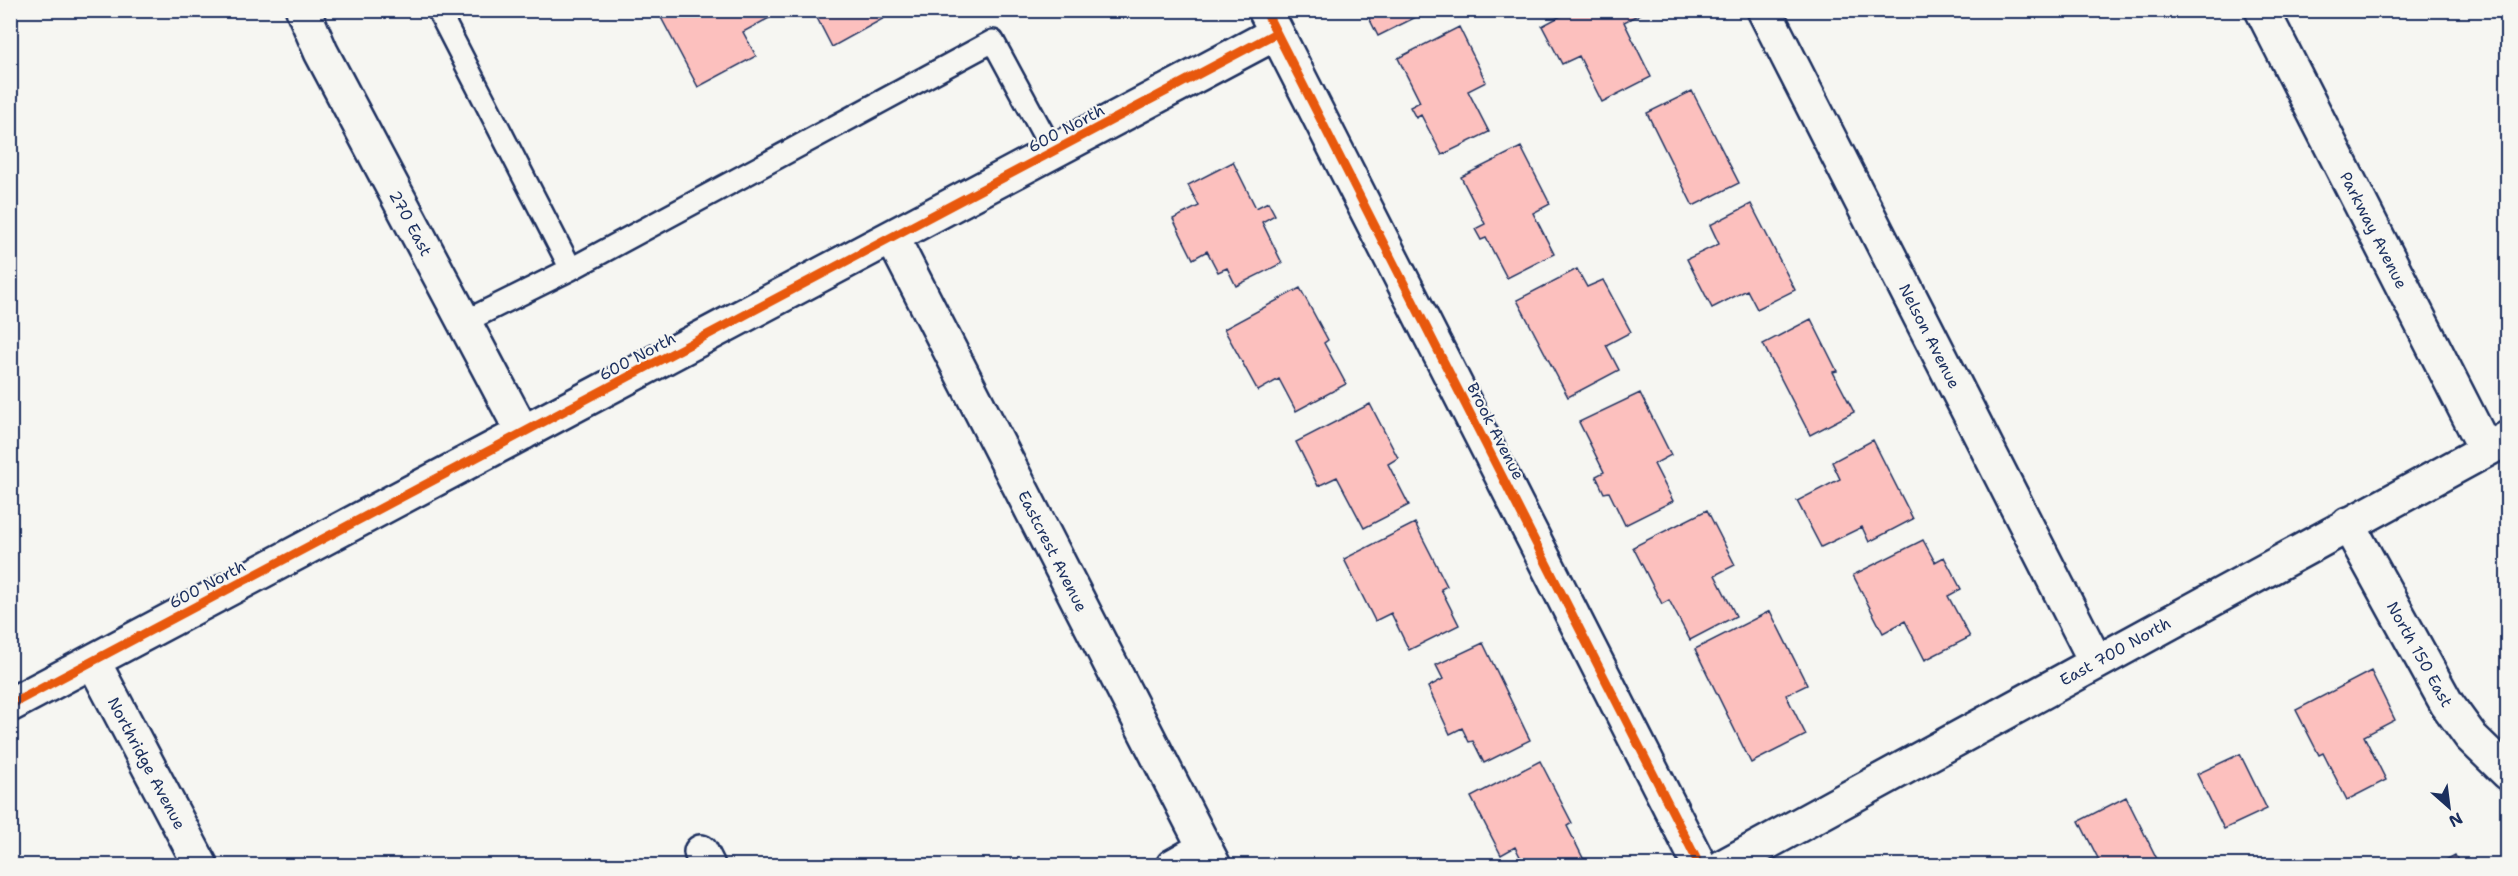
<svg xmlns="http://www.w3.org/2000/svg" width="2518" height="876" viewBox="0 0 2518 876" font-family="'Shantell Sans',sans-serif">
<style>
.building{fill:#fcc0be;stroke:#1b2f5e;stroke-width:1.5}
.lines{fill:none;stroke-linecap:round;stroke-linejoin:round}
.lane-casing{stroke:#1b2f5e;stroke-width:26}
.street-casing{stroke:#1b2f5e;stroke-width:38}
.lane{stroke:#f6f6f2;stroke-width:21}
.street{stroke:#f6f6f2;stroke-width:33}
.cycleway-casing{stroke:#f6f6f2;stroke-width:13}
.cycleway{stroke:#e8590c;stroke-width:9}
.labels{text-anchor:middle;stroke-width:4.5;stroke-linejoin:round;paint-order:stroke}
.street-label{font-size:16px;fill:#1b2f5e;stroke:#f6f6f2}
</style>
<rect width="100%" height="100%" fill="#f6f6f2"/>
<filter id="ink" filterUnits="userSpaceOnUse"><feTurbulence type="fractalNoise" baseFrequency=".0167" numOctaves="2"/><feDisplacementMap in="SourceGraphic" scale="12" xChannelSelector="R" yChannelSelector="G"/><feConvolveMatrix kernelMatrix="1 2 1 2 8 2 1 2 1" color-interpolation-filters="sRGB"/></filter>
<g filter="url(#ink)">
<path class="building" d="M657 10H784L743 32 756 56 698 87Z
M813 10H885L888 16 832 47Z
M1365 10H1423L1424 13 1378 36Z
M1572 10H1647L1624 22 1651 77 1602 102 1579 56 1562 64 1542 26Z
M1459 27 1486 82 1468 91 1489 132 1442 155 1421 115 1416 118 1410 107 1420 102 1398 58Z
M1692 91 1739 183 1693 206 1647 113Z
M1521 147 1550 204 1533 213 1554 254 1507 278 1486 238 1481 240 1475 229 1485 224 1461 177Z
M1233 162 1256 208 1268 202 1275 215 1262 222 1282 263 1236 286 1227 268 1218 272 1207 251 1193 259 1173 219 1199 206 1188 185Z
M1751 204 1795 290 1757 309 1747 290 1712 308 1687 259 1719 244 1710 225Z
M1577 269 1587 287 1603 280 1631 332 1606 345 1619 370 1568 397 1517 300Z
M1300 288 1328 340 1324 343 1346 384 1296 411 1279 379 1258 391 1224 329Z
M1811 319 1837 371 1833 372 1854 412 1810 435 1763 344Z
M1640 393 1671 455 1654 464 1673 501 1625 525 1609 492 1604 493 1596 476 1604 472 1579 422Z
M1370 404 1398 458 1388 464 1409 505 1364 528 1337 477 1318 486 1296 442Z
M1873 440 1913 519 1869 542 1862 527 1821 547 1797 501 1840 479 1832 462Z
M1707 510 1735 565 1715 575 1736 616 1690 640 1669 600 1662 604 1633 547Z
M1415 523 1447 586 1441 589 1459 625 1409 650 1391 613 1375 621 1344 559Z
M1923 540 1935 562 1944 557 1961 589 1948 596 1970 637 1925 660 1905 621 1883 633 1853 575Z
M1770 611 1807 685 1786 695 1806 735 1751 763 1695 649Z
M1483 643 1530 740 1484 763 1473 741 1469 742 1462 728 1450 734 1428 687 1443 679 1436 665Z
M2371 671 2395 720 2364 736 2386 780 2347 800 2323 753 2319 755 2296 710Z
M2240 754 2267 809 2224 829 2197 774Z
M1540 761 1572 823 1567 826 1585 862 1578 866H1525L1515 847 1501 855 1471 797Z
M2126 797 2159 863 2154 866H2102L2079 821Z
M2455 855 2461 866H2435Z"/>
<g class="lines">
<defs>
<path id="lane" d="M438 10 571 269
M464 322 571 269 993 41 1053 152"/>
<path id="street" d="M303 10 321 52 523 433
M1265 10 1700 866
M1764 10 2096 662
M2262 10 2486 450
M892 237 1214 866
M2348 524 2447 704 2471 737 2508 773
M93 661 201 866
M10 705 1276 33
M701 852 708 866
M1173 866 1205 848
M1724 866 2508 438"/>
</defs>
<use href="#lane" class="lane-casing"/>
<use href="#street" class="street-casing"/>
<use href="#lane" class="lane"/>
<use href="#street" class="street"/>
<defs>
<path id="cycleway" d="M1265 10 1700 866
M10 705 1276 33"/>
</defs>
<use href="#cycleway" class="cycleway-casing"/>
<use href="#cycleway" class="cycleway"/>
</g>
</g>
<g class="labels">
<g class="street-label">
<text transform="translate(1066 128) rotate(-28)" y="6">600 North</text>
<text transform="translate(411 223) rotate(62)" y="6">270 East</text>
<text transform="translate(2374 230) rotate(63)" y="6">Parkway Avenue</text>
<text transform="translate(1930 336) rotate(63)" y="6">Nelson Avenue</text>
<text transform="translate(637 356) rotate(-28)" y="6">600 North</text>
<text transform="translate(1496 431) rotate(63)" y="6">Brook Avenue</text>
<text transform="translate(1053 551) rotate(63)" y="6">Eastcrest Avenue</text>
<text transform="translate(207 584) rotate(-28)" y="6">600 North</text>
<text transform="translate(2115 651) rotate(-29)" y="6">East 700 North</text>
<text transform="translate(2420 654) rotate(61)" y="6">North 150 East</text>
<text transform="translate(147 763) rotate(62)" y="6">Northridge Avenue</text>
</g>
</g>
<rect width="2518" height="876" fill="none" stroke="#f6f6f2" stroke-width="36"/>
<rect x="18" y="18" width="2482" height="840" fill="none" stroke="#1b2f5e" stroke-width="2" filter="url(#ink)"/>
<g transform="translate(2449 807) rotate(152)" stroke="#f6f6f2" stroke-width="4.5" paint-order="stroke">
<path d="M0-4.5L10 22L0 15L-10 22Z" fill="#1b2f5e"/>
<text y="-9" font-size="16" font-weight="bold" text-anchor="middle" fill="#1b2f5e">N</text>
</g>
</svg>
